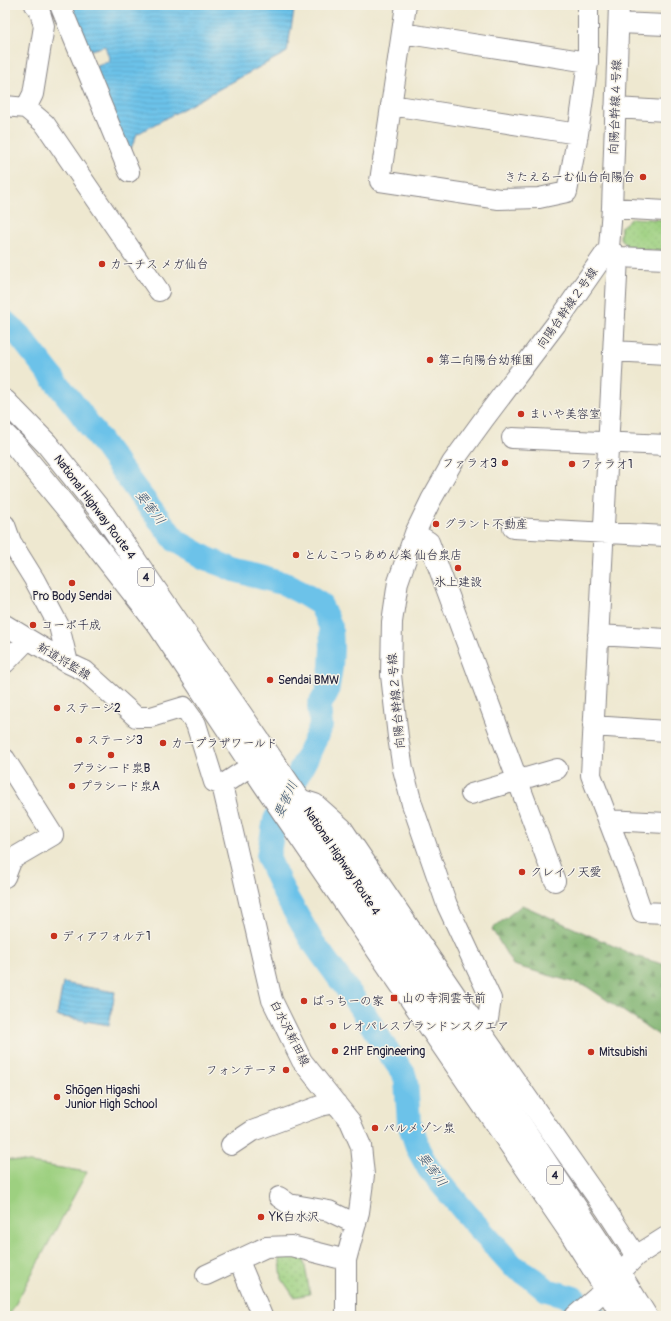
<svg xmlns="http://www.w3.org/2000/svg" width="671" height="1321" viewBox="0 0 671 1321" font-family="Pangolin,'Klee One',sans-serif">
<style>
.grass{fill:url(#grass-dots);stroke:#60795e}
.forest{fill:url(#forest-firs);stroke:#506a54}
.garden{fill:#9dd080;stroke:#60795e}
.water{fill:url(#water-rules);stroke:#477292}
.lines{fill:none;stroke-linecap:round;stroke-linejoin:round}
.river{stroke:#6cc2e9;stroke-width:24}
.minor-casing{stroke:#888586;stroke-width:22}
.highway-casing{stroke:#888586;stroke-width:24}
.minor{stroke:#fff;stroke-width:20}
.highway{stroke:#fff;stroke-width:22}
.poi-dot{fill:#c8321e;stroke:#f7f3e8;stroke-width:1.5}
.labels{text-anchor:middle;stroke-width:3;stroke-linejoin:round;paint-order:stroke}
.shield{fill:#f7f3e8;stroke:#62616f;stroke-width:1}
.shield-label{font-size:11px;font-weight:bold;fill:#22223b}
.street-label{font-size:12px;fill:#22223b;stroke:#f7f3e8}
.poi-label{font-size:12px;fill:#22223b;stroke:#f7f3e8;text-anchor:start}
.water-label{font-size:13px;font-style:italic;fill:#38526f;stroke:#f7f3e8}
</style>
<defs>
<pattern id="grass-dots" width="8" height="8" patternUnits="userSpaceOnUse"><rect width="8" height="8" fill="#9dd080"/><path d="M2 2h.1M6 6h.1" fill="none" stroke="#87b270" stroke-width="1.8" stroke-linecap="round"/></pattern>
<pattern id="forest-firs" width="22" height="20" patternUnits="userSpaceOnUse"><rect width="22" height="20" fill="#7eb26e"/><path d="M5 1l3.5 6h-7zM16 11l3.5 6h-7z" fill="#67905c"/></pattern>
<pattern id="water-rules" width="6" height="5" patternUnits="userSpaceOnUse"><rect width="6" height="5" fill="#6cc2e9"/><path d="M0 2.5h6" fill="none" stroke="#5da6c9"/></pattern>
</defs>
<rect width="100%" height="100%" fill="#f7f3e8"/>
<filter id="ink" filterUnits="userSpaceOnUse"><feTurbulence type="fractalNoise" baseFrequency=".025" numOctaves="2"/><feDisplacementMap in="SourceGraphic" scale="8" xChannelSelector="R" yChannelSelector="G"/><feConvolveMatrix kernelMatrix="1 2 1 2 8 2 1 2 1" color-interpolation-filters="sRGB"/></filter>
<filter id="wash" filterUnits="userSpaceOnUse"><feTurbulence type="fractalNoise" baseFrequency=".012" numOctaves="4" result="noise"/><feDisplacementMap in="SourceGraphic" scale="16" xChannelSelector="R" yChannelSelector="G"/><feGaussianBlur stdDeviation="0.9" result="paint"/><feColorMatrix in="noise" values="0 0 0 0 0 0 0 0 0 0 0 0 0 0 0 0 0 1.4 0 .05"/><feComposite in="paint" operator="in"/></filter>
<g filter="url(#wash)">
<rect width="100%" height="100%" fill="#eee8d0"/>
<path class="grass" d="M632 218 666 220V251L629 249 620 238 621 227Z
M279 1253 303 1255 310 1294 294 1297 282 1279Z"/>
<path class="forest" d="M522 905 638 957 666 965V1040L586 986 513 965 492 929Z"/>
<path class="garden" d="M5 1159 87 1172 9 1316H5Z"/>
<path class="water" d="M64 5H295L287 52 137 134 127 158 90 69 110 61 105 46 84 52Z
M63 983 115 992 109 1025 57 1016Z"/>
<g class="lines">
<path class="river" d="M5 322 19 335 79 411 137 491 176 541 206 558 234 570 285 584 302 593 320 604 331 627 332 648 331 667 327 692 319 706 321 726 308 755 275 820 268 857 284 893 312 941 363 1011 383 1044 404 1074 406 1081 409 1123 418 1149 429 1169 470 1218 513 1266 534 1279 547 1290 574 1298 595 1316"/>
</g>
</g>
<g filter="url(#ink)">
<g class="lines">
<defs>
<path id="minor" d="M60 5 129 172
M406 5 380 181 499 199 539 198 567 192 578 134 588 62V5
M619 23 666 25
M402 33 588 62
M391 105 578 134
M5 106 26 108 33 94 44 26 39 9 35 5
M26 108 45 124 159 291
M615 108 666 111
M612 208 619 5
M609 248 618 257 591 775 629 874 642 912 666 913
M618 257 666 259
M613 351 666 354
M512 438 666 445
M5 525 11 542 34 579 59 626 68 663
M513 528 666 536
M415 533 429 542 555 881
M5 625 28 639
M598 635 666 639
M5 663 28 639 68 663 85 671 136 717H151L184 707 196 724 214 782 222 785 251 766
M593 726 666 731
M5 759 53 835 12 859 5 877
M222 785 272 1000 302 1061 350 1121 361 1146 364 1175 359 1212 346 1260V1316
M471 794 557 769
M299 799 315 804 342 828 461 1003 606 1210 636 1256 597 1297 575 1316
M608 820 666 823
M449 1045 488 1019 491 999 447 905 412 804 403 769 398 737 391 675 392 622 398 582 415 533 431 500 452 463 484 419 556 324 609 248 612 208 666 211
M231 1145 252 1131 320 1106 336 1103
M279 1197 289 1204 329 1211 356 1224
M636 1256 666 1237
M239 1261 262 1316
M206 1275 266 1247 291 1246 346 1260"/>
<path id="highway" d="M5 401 47 444 104 515 462 1036 620 1274 646 1316
M5 435 15 445 70 512 159 626 264 784 572 1235 623 1316"/>
</defs>
<use href="#minor" class="minor-casing"/>
<use href="#highway" class="highway-casing"/>
<use href="#minor" class="minor"/>
<use href="#highway" class="highway"/>
</g>
</g>
<g class="poi-dot">
<circle cx="643" cy="177" r="4"/>
<circle cx="102" cy="264" r="4"/>
<circle cx="430" cy="360" r="4"/>
<circle cx="521" cy="414" r="4"/>
<circle cx="505" cy="463" r="4"/>
<circle cx="572" cy="464" r="4"/>
<circle cx="436" cy="524" r="4"/>
<circle cx="296" cy="555" r="4"/>
<circle cx="458" cy="568" r="4"/>
<circle cx="72" cy="583" r="4"/>
<circle cx="33" cy="625" r="4"/>
<circle cx="270" cy="680" r="4"/>
<circle cx="57" cy="708" r="4"/>
<circle cx="79" cy="740" r="4"/>
<circle cx="163" cy="743" r="4"/>
<circle cx="111" cy="755" r="4"/>
<circle cx="72" cy="786" r="4"/>
<circle cx="522" cy="872" r="4"/>
<circle cx="54" cy="936" r="4"/>
<rect x="390" y="994" width="8" height="8" rx="2"/>
<circle cx="304" cy="1001" r="4"/>
<circle cx="333" cy="1026" r="4"/>
<circle cx="335" cy="1051" r="4"/>
<circle cx="591" cy="1052" r="4"/>
<circle cx="286" cy="1070" r="4"/>
<circle cx="57" cy="1097" r="4"/>
<circle cx="375" cy="1128" r="4"/>
<circle cx="261" cy="1217" r="4"/>
</g>
<g class="labels">
<g class="shield">
<rect x="138" y="568" width="16" height="18" rx="3"/>
<rect x="547" y="1166" width="16" height="18" rx="3"/>
</g>
<g class="shield-label">
<text x="146" y="581">4</text>
<text x="555" y="1179">4</text>
</g>
<g class="street-label">
<text transform="translate(615 107) rotate(-88)" y="4">向陽台幹線４号線</text>
<text transform="translate(567 308) rotate(-55)" y="4">向陽台幹線２号線</text>
<text transform="translate(95 507) rotate(53)" y="4">National Highway Route 4</text>
<text transform="translate(64 661) rotate(31)" y="4">新道将監線</text>
<text transform="translate(396 701) rotate(-95)" y="4">向陽台幹線２号線</text>
<text transform="translate(342 861) rotate(56)" y="4">National Highway Route 4</text>
<text transform="translate(290 1033) rotate(63)" y="4">白水沢新田線</text>
</g>
<g class="poi-label">
<text x="635" y="181" text-anchor="end">きたえるーむ仙台向陽台</text>
<text x="110" y="268">カーチス メガ仙台</text>
<text x="438" y="364">第二向陽台幼稚園</text>
<text x="529" y="418">まいや美容室</text>
<text x="497" y="467" text-anchor="end">ファラオ3</text>
<text x="580" y="468">ファラオ1</text>
<text x="444" y="528">グラント不動産</text>
<text x="304" y="559">とんこつらあめん楽 仙台泉店</text>
<text x="458" y="586" text-anchor="middle">氷上建設</text>
<text x="72" y="600" text-anchor="middle">Pro Body Sendai</text>
<text x="41" y="629">コーポ千成</text>
<text x="278" y="684">Sendai BMW</text>
<text x="65" y="712">ステージ2</text>
<text x="87" y="744">ステージ3</text>
<text x="171" y="747">カープラザワールド</text>
<text x="111" y="772" text-anchor="middle">プラシード泉B</text>
<text x="80" y="790">プラシード泉A</text>
<text x="530" y="876">クレイノ天愛</text>
<text x="62" y="940">ディアフォルテ1</text>
<text x="402" y="1002">山の寺洞雲寺前</text>
<text x="312" y="1005">ばっちーの家</text>
<text x="341" y="1030">レオパレスブランドンスクエア</text>
<text x="343" y="1055">2HP Engineering</text>
<text x="599" y="1056">Mitsubishi</text>
<text x="278" y="1074" text-anchor="end">フォンテーヌ</text>
<text x="65" y="1094">Shōgen Higashi<tspan x="65" dy="14">Junior High School</tspan></text>
<text x="383" y="1132">パルメゾン泉</text>
<text x="269" y="1221">YK白水沢</text>
</g>
<g class="water-label">
<text transform="translate(151 507) rotate(53)" y="5">要害川</text>
<text transform="translate(285 799) rotate(-65)" y="5">要害川</text>
<text transform="translate(433 1169) rotate(54)" y="5">要害川</text>
</g>
</g>
<rect width="671" height="1321" fill="none" stroke="#f7f3e8" stroke-width="20"/>
</svg>
